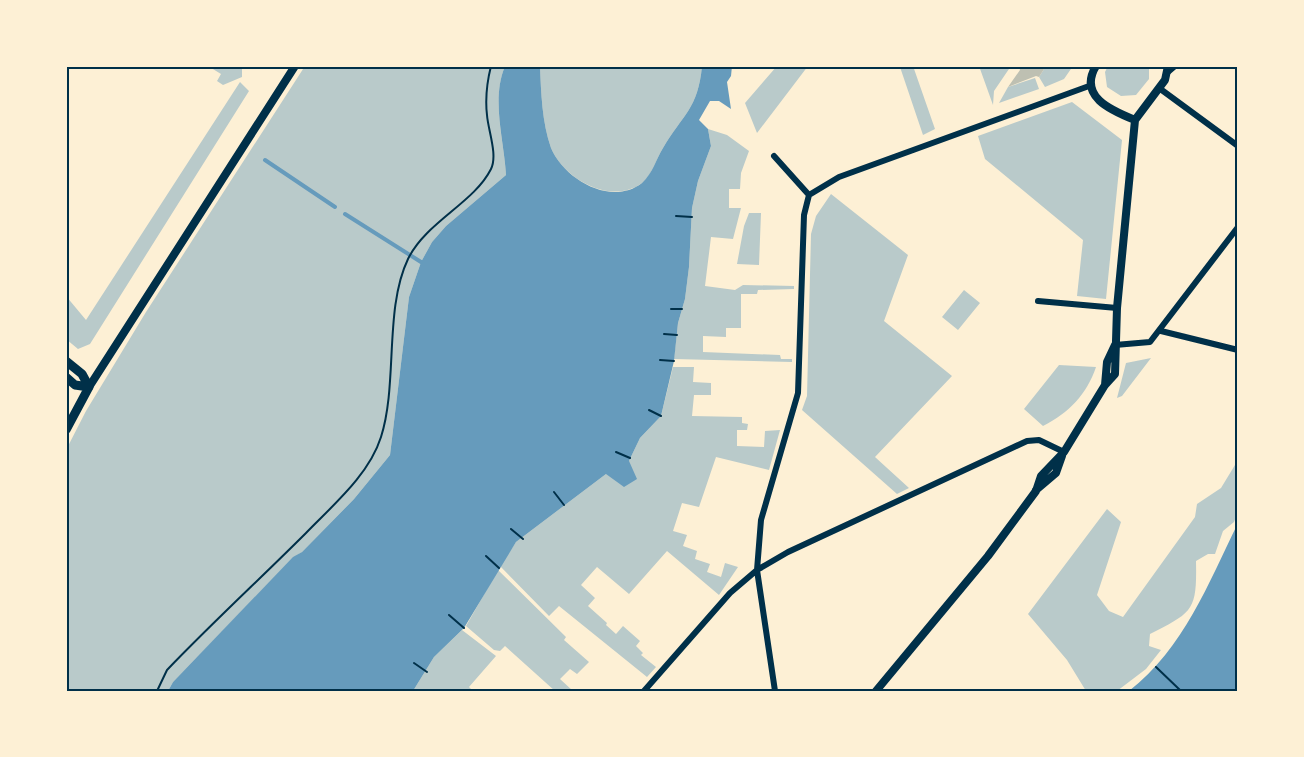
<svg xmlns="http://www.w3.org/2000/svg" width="1304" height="757" viewBox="0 0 1304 757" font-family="'Golos Text',sans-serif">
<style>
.green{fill:#b9caca}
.water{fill:#669bbc}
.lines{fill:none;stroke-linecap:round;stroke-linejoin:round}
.stream{stroke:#669bbc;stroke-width:4}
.building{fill:#bec0b2}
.path{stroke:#003049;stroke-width:2}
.minor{stroke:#003049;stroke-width:6}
.tertiary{stroke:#003049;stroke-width:8}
.secondary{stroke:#003049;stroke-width:9}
.neatline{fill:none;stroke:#003049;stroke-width:2}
</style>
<rect width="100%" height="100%" fill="#fdf0d5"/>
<path class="green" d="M208 66H242V77L223 85 217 81 221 74Z
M305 66H505C491 101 504 139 506 175L446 226 432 242 421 262 409 297 390 455 354 499 302 552 293 558 173 682 168 691H66V450L86 411 146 312Z
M540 66H702C698 109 683 114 663 148 656 159 653 174 642 183 611 206 564 179 551 148 542 123 541 92 540 66Z
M777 66H808L757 133 745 103Z
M886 66H913L935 129 923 135 900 67Z
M979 66H1011L994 91 993 105Z
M1046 66H1073L1064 79 1045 87 1039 77Z
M1108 66H1149V79L1136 95 1121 96 1107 87 1105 72Z
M1035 78 1039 89 999 103 1008 87Z
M240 82 249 91 90 344 78 349 66 339V296L86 320Z
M1072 102 1122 140 1106 299 1077 296 1083 240 985 159 978 136Z
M708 129 727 135 749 151 741 173 740 189H729V208H741L733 239 711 237 705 286 735 290 743 285 794 286V289L758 290 757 294H741V328H726V337L703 336V352L780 355 781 359H792V362L674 359 678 323 685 299 689 267 692 208 698 181 711 146Z
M831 194 908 255 884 321 952 376 875 457 909 488 897 494 802 410 807 396 811 234 816 216Z
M749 213H761L759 265 737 264 744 226Z
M964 290 980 303 958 330 942 317Z
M1151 358 1122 396 1117 398 1126 363Z
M1059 365 1096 367C1087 394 1069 413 1043 426L1024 409Z
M673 367H694L693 382 711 383V395H694L692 416 742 417V423L748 424 747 430H737V446L764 447 765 431 780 430 769 470 716 457 699 507 682 503 673 531 687 535 683 546 697 551 695 559 710 564 707 572 721 577 725 563 738 567 719 595 667 551 629 594 597 567 581 585 595 598 588 606 607 623 606 625 616 634 623 626 640 641 636 646 643 653 641 655 656 667 647 677 559 606 549 616 500 566 516 542 606 474 629 461 640 438 661 416Z
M1238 460V512L1234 522 1223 531 1215 554H1208L1196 561C1197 611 1193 612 1150 634L1149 646 1161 650 1146 669 1117 691H1086L1067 660 1028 614 1107 509 1121 522 1097 595 1109 611 1123 617 1195 517 1197 504 1221 488Z
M498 570 566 637 564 640 589 662 577 674 570 669 560 679 573 691H555L505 646 500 651 494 650 466 626Z
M462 630 496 656 469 687 473 691H413L434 657Z"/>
<path class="water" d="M505 66H540C541 92 542 123 551 148 564 179 611 207 642 183 653 173 656 159 663 148 683 114 698 109 702 66H732L731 76 727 82 731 109 719 101H710L699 120 708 129 711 146 698 181 692 208 689 267 685 299 678 323 674 361 661 416 640 438 629 461 637 479 624 487 606 474 516 542 464 628 434 657 413 691H168L173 682 293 557 302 552 354 499 390 455 409 297 421 262 432 242 446 226 506 175C504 139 491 100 505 66Z
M1238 523V691H1129C1184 648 1208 584 1238 523Z"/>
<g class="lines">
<path class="stream" d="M265 160 335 207
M345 214 421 262"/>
</g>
<path class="building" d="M1019 66H1046L1039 77 1036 76 1008 87 1020 70Z"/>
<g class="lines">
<path class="path" d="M676 216 692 217
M671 309H682
M664 334 677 335
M660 360 674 361
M649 410 661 416
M616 452 630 458
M554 492 564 505
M511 529 523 539
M486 556 499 568
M449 615 464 628
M414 663 427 672
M1156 667 1181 691
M157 691 167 670C212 623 260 579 306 533 333 505 369 475 381 437 398 384 384 309 408 259 426 222 474 203 491 169 498 155 488 130 487 115 485 98 487 82 491 66"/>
<path class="minor" d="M1168 72 1175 66
M1159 88 1238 146
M774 156 809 195
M809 195 839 177 1089 86
M1038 301 1117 308
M1161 331 1238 350
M1115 345 1150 342 1238 227
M644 691 730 593 757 570 761 520 798 393 804 215 809 195
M775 691 757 570 788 552 1027 441 1039 440 1064 452"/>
<path class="tertiary" d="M1096 66C1078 96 1110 110 1135 120
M1135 120 1165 80 1168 66
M1105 385 1107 362 1115 345
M89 387 295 66
M1036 490 1056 473 1062 456
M876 691 988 556 1036 491 1041 476 1064 452 1105 385 1115 374 1117 308 1135 120"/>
<path class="secondary" d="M66 361 82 374 89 387
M66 377 75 385 89 387
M66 430 89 387"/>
</g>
<rect width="1304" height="757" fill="none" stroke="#fdf0d5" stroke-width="135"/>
<rect x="68" y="68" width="1168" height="622" class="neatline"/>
</svg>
